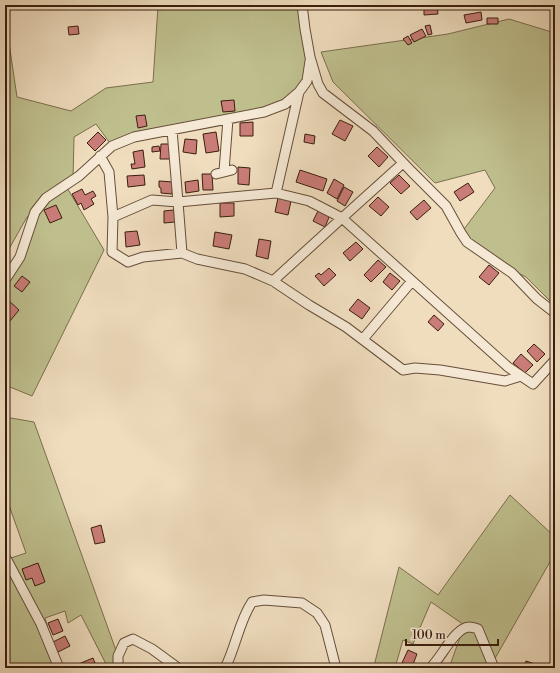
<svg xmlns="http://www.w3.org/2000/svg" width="560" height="673" viewBox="0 0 560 673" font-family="'Libre Bodoni',serif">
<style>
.green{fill:#bfbf8e;stroke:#7c6e4e}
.building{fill:#ca7d78;stroke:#3a1e0e}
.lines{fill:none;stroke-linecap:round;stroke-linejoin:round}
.minor-casing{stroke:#674e3a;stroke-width:11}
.minor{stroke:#f5e9d5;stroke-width:9}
</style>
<rect width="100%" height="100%" fill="#efddbe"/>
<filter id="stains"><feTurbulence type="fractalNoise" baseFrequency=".005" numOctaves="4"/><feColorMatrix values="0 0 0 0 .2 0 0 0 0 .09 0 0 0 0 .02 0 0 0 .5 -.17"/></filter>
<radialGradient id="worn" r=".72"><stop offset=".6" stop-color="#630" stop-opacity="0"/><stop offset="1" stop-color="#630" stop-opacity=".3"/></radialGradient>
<path class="green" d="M159 5H298L308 43 307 81 275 108 112 146 96 124 74 137 73 180 66 186 104 250 32 396 5 385V280L35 212 44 203 27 217 5 256V16L17 97 71 111 106 88 153 82 158 6Z
M509 19 555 33V306L526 277 502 265 461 233 495 188 485 170 435 183 333 82 321 52 448 34Z
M5 417 34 422 118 656 120 668H108L81 615 68 623 65 611 45 618 60 668H5V560L26 553 5 494Z
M510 495 555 537V553L493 662 496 668H449L463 629 467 627 431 602 413 644 403 640 395 668H384L374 666 399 567 438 595Z"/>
<path class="building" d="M424 5H437L438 14 424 15Z
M481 12 482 20 466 23 464 15Z
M487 18H498V24H487Z
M430 25 432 34 428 35 425 26Z
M78 26 79 34 69 35 68 27Z
M422 29 426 36 414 42 410 35Z
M408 36 412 43 408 45 403 39Z
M234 100 235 111 223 112 221 101Z
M145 115 147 126 138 128 136 116Z
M340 120 353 126 345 141 332 134Z
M253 122V136H240V123Z
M98 132 106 140 95 151 87 143Z
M216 132 219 151 206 153 203 134Z
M305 134 315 136 314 144 304 142Z
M185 139 197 140 196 154 183 152Z
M161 144H170V159H160Z
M159 146 160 151 152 152V147Z
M377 147 388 157 379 167 368 156Z
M143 150 145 167 132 169 131 164H135L133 152Z
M238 167 250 168 249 185 238 184Z
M300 170 327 179 323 191 296 182Z
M202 174H212L213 190H203Z
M144 175 145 185 128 187 127 176Z
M399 175 410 186 401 194 390 183Z
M334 179 344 185 337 199 327 193Z
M198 180 199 191 186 193 185 182Z
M159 181 173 182 172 194 161 193V188L159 187Z
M468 183 474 192 460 201 454 192Z
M344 187 353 192 345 206 337 201Z
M82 189 85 195 93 191 96 196 91 199 94 204 84 210 81 203 78 205 72 194Z
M378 197 389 207 381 216 369 206Z
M278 198 291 201 288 215 275 212Z
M424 200 431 208 417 220 410 212Z
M220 203H234V216L220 217Z
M56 205 62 218 50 223 44 210Z
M319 209 330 215 325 227 313 221Z
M174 210 175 222 164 223V211Z
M137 231 140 245 126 247 125 232Z
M215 232 232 235 229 249 213 246Z
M259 239 271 241 268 259 256 256Z
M356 242 363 249 350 261 343 253Z
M378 260 386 267 371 282 364 275Z
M489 265 499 273 489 285 479 277Z
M329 268 336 275 324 286 315 276 319 273 321 275Z
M390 273 400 281 392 290 383 282Z
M22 276 30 282 22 292 14 286Z
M358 299 370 308 362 319 349 310Z
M8 300 19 310 10 321 5 317V303Z
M434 315 444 324 438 331 428 322Z
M534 344 545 354 537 362 527 351Z
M521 354 533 365 525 373 513 363Z
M101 525 105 542 95 544 91 528Z
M38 563 45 582 35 586 32 578 26 580 22 569Z
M58 619 63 631 53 635 48 623Z
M65 636 70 646 56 653 51 643Z
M408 650 417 654 412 667 402 663Z
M93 658 97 668H78L76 665Z
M526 661 538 665 537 668H523Z"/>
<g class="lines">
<defs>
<path id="minor" d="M302 5 305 29 310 57 318 84 323 93 373 131 411 171 446 206 461 233 467 242 512 273 537 299 555 313
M172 130 178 202 276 193 299 92
M100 156 109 172 113 217
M403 163 342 218 508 367 533 384 555 360
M224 171 228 119
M216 174 232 170
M152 200 178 202 182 253 143 257 128 262 112 252 113 217Z
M182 253 197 259 245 269 273 281 309 305 346 327 403 370 415 368 440 370 505 381 521 376
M5 280 20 257 35 212 46 198 79 176 112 146 134 137 264 112 285 104 299 92 307 81 310 61
M273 281 342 218 309 201 276 193
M363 339 412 281
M7 560 41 624 59 668
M118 668V656L124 643 133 639 152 649 178 668
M225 668C236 647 239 621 252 602L264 600 302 603 317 613 325 625 336 668
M430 668C441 659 454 628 469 627 472 627 475 628 478 629L494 668"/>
</defs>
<use href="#minor" class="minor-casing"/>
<use href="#minor" class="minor"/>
</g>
<rect width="560" height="673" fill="none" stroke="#efddbe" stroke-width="20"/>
<rect x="6" y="6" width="548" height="661" fill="none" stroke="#3a1e0e" stroke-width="2"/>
<rect x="10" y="10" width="540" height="653" fill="none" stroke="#3a1e0e"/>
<path d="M406 639v6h92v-6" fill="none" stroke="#3a1e0e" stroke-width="2"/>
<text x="412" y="639" font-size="12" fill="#3a1e0e" stroke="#f5e9d5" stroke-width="3" paint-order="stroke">100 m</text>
<rect width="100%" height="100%" filter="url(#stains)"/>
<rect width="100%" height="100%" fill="url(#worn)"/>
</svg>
